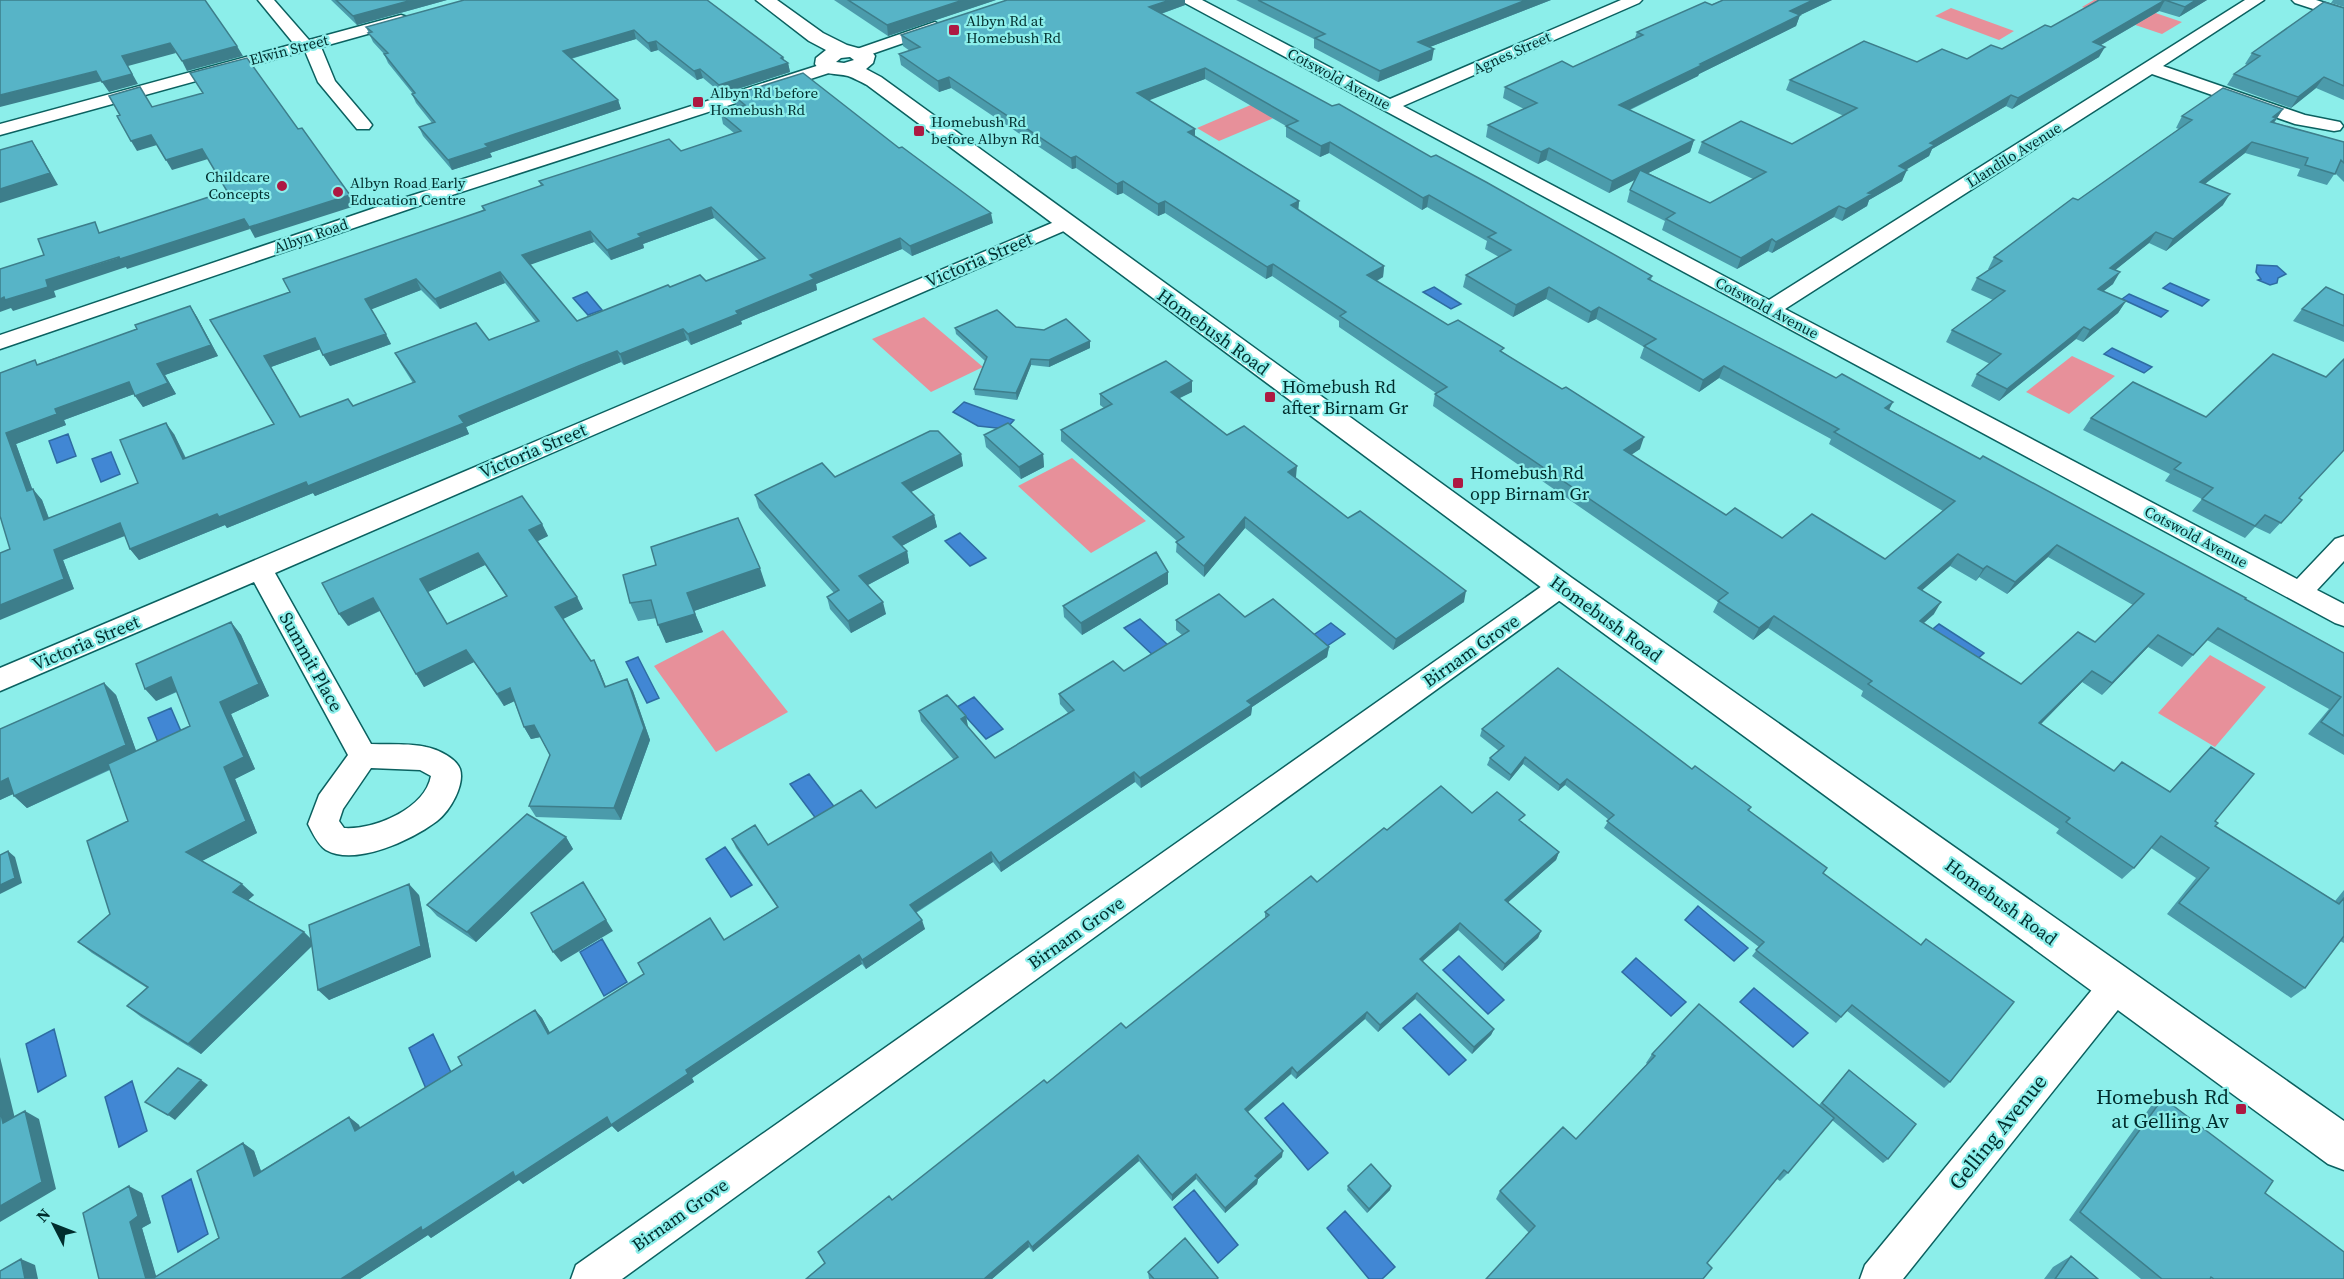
<svg xmlns="http://www.w3.org/2000/svg" width="2344" height="1279" viewBox="0 0 2344 1279" font-family="'Source Serif 4',serif">
<style>
.green{fill:#e7909a}
.water{fill:#4187d4;stroke:#2e6ca2;stroke-width:1.5}
.lines{fill:none;stroke-linecap:round;stroke-linejoin:round}
.street-casing{stroke:#0b6160;stroke-width:3}
.secondary-casing{stroke:#0b6160;stroke-width:3}
.street{fill:#fff;fill-rule:evenodd}
.secondary{fill:#fff;fill-rule:evenodd}
.wall{fill:#4b9bab;fill-rule:evenodd}
.shaded-wall{fill:#3d7e8b}
.building{fill:#57b4c7;stroke:#3d7e8b;stroke-width:1.5;fill-rule:evenodd}
.poi-dot{fill:#ad1942;stroke:#8ceeea;stroke-width:2}
.labels{text-anchor:middle;stroke-width:4.5;stroke-linejoin:round;paint-order:stroke}
.far-poi-label{font-size:15px;fill:#002d2d;stroke:#8ceeea;text-anchor:start}
.far-street-label{font-size:15px;fill:#002d2d;stroke:#8ceeea}
.street-label{font-size:18px;fill:#002d2d;stroke:#8ceeea}
.poi-label{font-size:18px;fill:#002d2d;stroke:#8ceeea;text-anchor:start}
.near-poi-label{font-size:21px;fill:#002d2d;stroke:#8ceeea;text-anchor:end}
.near-street-label{font-size:21px;fill:#002d2d;stroke:#8ceeea}
</style>
<rect width="100%" height="100%" fill="#8ceeea"/>
<path class="green" d="M2094 0H2117L2182 22 2162 34 2082 7Z
M1951 8 2014 31 1999 40 1935 16Z
M1253 104 1276 117 1219 141 1197 128Z
M924 317 983 367 931 392 872 339Z
M2072 356 2115 376 2069 414 2026 392Z
M1072 458 1146 521 1091 553 1018 486Z
M723 630 788 712 716 752 654 666Z
M2210 655 2266 687 2215 747 2158 713Z"/>
<path class="water" d="M2257 265 2277 266 2286 274 2278 278 2277 283 2270 285 2258 280 2261 279 2256 272Z
M2170 283 2209 300 2202 306 2163 288Z
M1434 287 1461 304 1451 309 1423 292Z
M587 292 602 310 588 315 573 298Z
M2129 294 2168 311 2161 317 2122 299Z
M2112 348 2152 367 2144 373 2104 354Z
M964 402 1014 420 1006 429 978 426 953 412Z
M68 434 76 456 57 463 49 441Z
M111 452 120 474 101 482 92 459Z
M960 533 986 558 970 566 945 541Z
M1140 619 1170 647 1155 657 1124 628Z
M1331 623 1345 634 1309 658 1296 647Z
M1939 624 1984 653 1974 662 1928 633Z
M638 657 659 698 647 703 626 662Z
M974 697 1003 729 986 739 957 707Z
M171 708 183 736 160 747 148 718Z
M809 774 836 809 817 820 790 784Z
M725 847 752 885 731 897 706 859Z
M1698 906 1748 948 1734 961 1685 920Z
M602 939 627 982 604 996 580 952Z
M1459 956 1504 1000 1488 1014 1443 970Z
M1636 958 1686 1002 1671 1016 1622 972Z
M1754 988 1808 1033 1793 1047 1740 1002Z
M1420 1014 1466 1060 1449 1075 1403 1028Z
M54 1029 66 1076 38 1092 26 1044Z
M433 1034 455 1081 429 1096 409 1048Z
M132 1081 147 1131 119 1147 105 1097Z
M1283 1103 1328 1153 1308 1170 1265 1118Z
M191 1179 208 1234 178 1252 162 1196Z
M1194 1190 1238 1245 1218 1263 1174 1207Z
M1345 1211 1395 1267 1382 1279H1369L1327 1228Z"/>
<g class="lines">
<defs>
<path id="street" d="M258 0H274L309 40 401 15 407 17 409 20 407 23 321 47 335 81 369 121 372 125 369 129H357L318 82 305 51 0 135V124L294 44Z
M1182 0H1202L1390 99 1621 0H1642L1639 3 1403 106 1769 300 2245 0H2264L2163 66 2305 115 2340 122 2343 126 2340 130 2334 131 2295 124 2152 74 1785 309 2297 579 2335 539 2344 536V561L2317 590 2344 604V626L2335 623 1185 3Z
M2292 0H2316L2344 9V19L2295 3Z
M935 22 943 27 941 30 866 56 860 58 852 53 854 50Z
M829 62 837 67 835 71 421 205 0 349V335L407 197Z
M1066 217 1073 219 1076 223 1073 227 275 573 371 744C389 745 409 743 426 747 437 749 456 758 460 769 465 785 450 811 437 821 413 839 356 867 326 850 318 845 312 832 308 824L319 795 348 755 254 582 0 691V668ZM371 768 420 770 431 776C425 809 374 830 344 828L339 821 343 809Z
M1561 577 1570 579 1574 586 1570 593 622 1279H571L576 1265 1552 579Z
M2117 970 2129 974 2134 985 2129 996 1903 1279H1860L1865 1265 2105 974Z"/>
<path id="secondary" d="M756 0H777L823 33 847 45 872 52 875 56 873 63 866 69 881 77 1572 578 2344 1121V1170L2328 1164 1550 594 867 85C861 82 854 78 848 76 836 73 823 76 815 64L816 58 826 50 809 41ZM850 57 854 60 844 63 836 62 841 58Z"/>
</defs>
<use href="#street" class="street-casing"/>
<use href="#secondary" class="secondary-casing"/>
<use href="#street" class="street"/>
<use href="#secondary" class="secondary"/>
</g>
<path class="wall" d="M331 0H447L357 25Z
M464 0 783 57 784 60 788 63 790 72 722 94 703 78 697 80 658 50 651 52 636 39 571 59 618 100 621 109 490 153 492 157 452 170 423 136 419 127 432 123 416 103 412 94H413L388 63 384 54 373 42 366 27Z
M834 0H996L888 36Z
M1007 0H1185V5L1161 14 1332 106 1431 157 1652 276 1651 280 1980 459 2245 599 2344 653V755L2308 734 2329 709 2207 640 2182 667 2148 647 2102 695 2082 682 2041 724 2114 771 2169 792 2211 747 2215 826 2335 901 2344 890V943L2340 941 2305 988 2291 998 2167 914 2196 878 2151 848 2134 868 2122 879 2056 833 2059 829 1861 696 1863 691 1768 628 1753 640 1713 612 1718 602 1433 406 1435 394 1436 393 1339 327V321L1272 276 1266 279 1165 213 1158 216 1123 193 1117 195 1076 168 1072 169 951 88 939 92 901 65 899 54 910 51 903 46 901 35ZM1205 79 1286 126V137L1320 157 1329 153 1422 210 1427 207 1487 241 1485 249 1499 257 1466 275 1463 287 1513 317 1546 299 1588 323 1596 319 1644 347 1640 358 1699 392 1719 378 1831 439 1829 444 1943 511 1885 559 1782 538 1726 515 1631 455 1640 449 1503 352 1448 325 1377 281 1383 277 1384 266 1298 210 1299 201 1195 136 1148 100ZM2048 557 2133 605 2095 642 2021 684 1924 623 1934 614 1922 590 1950 566 1976 581 1979 577 2007 594Z
M1236 0H1551L1430 47 1432 60 1378 82 1314 48V39Z
M1723 0H1832L1800 15 1796 26 1699 74 1698 76 1630 110 1694 140 1690 152 1648 173 1710 203 1753 179 1698 153 1702 142 1792 144 1844 116 1786 90 1790 80 1917 62 1967 59 2002 49 2051 27 2099 0H2207L2179 17 2159 11 2101 45 2099 57 2012 109 2006 106 1932 149 1929 156 1906 169 1902 181 1869 200 1867 206 1842 221 1834 217 1772 253 1768 251 1737 269 1662 230 1665 221 1627 202 1630 190 1635 179 1609 193 1546 160 1538 164 1486 137 1488 125 1524 109 1503 98 1505 87 1573 67 1635 38 1637 32Z
M2333 0H2344V7L2331 3Z
M2344 8V100L2316 88 2291 108 2227 85 2234 74 2247 65 2245 64 2252 53Z
M733 95 993 223 912 256 902 249 816 284 817 290 741 321 742 324 691 345 687 340 624 365 621 362 586 376 466 427 469 434 315 496 313 493 227 528 225 525 139 560 130 549 125 536 63 560 74 589 10 549 0 373 38 364 137 329 190 306 197 317 218 356 165 375 176 394 143 407 134 394 64 420 66 425 16 444 32 489 42 500 49 518 138 483 174 434 186 458 274 424 210 320 290 292 483 210 482 206 541 186 539 181 681 151 734 133 723 124 721 114 739 108 736 105ZM714 218 759 260 706 281 670 287 577 321 530 264 594 242 611 260 644 248 643 244ZM505 283 536 322 489 340 395 353 401 364 413 383 353 406 300 417 271 367 320 349 330 366 391 344 371 309 421 290 440 309Z
M2283 109 2273 122 2344 142V182L2335 173 2327 185 2297 176 2300 169 2245 153 2205 184 2223 205 2166 251 2149 243 2115 270 2113 284 2103 291 2126 301 2118 313 2083 342 2076 339 1999 401 1971 386 1977 374 1990 364 1946 342 1952 330 1993 300 1971 290 1977 278 1990 269H1988L1994 257 2078 200 2179 129 2176 128 2182 116Z
M2344 295V342L2293 321 2302 309Z
M1016 327 1090 341V348L1049 367 1031 365 1017 400 975 395 974 389 985 361 956 334 955 328Z
M2326 377 2300 498 2302 500 2270 534 2255 527 2245 538 2192 511 2202 499 2165 481 2170 474 2083 430 2091 418 2206 417Z
M1192 392 1180 398 1227 435 1296 477 1295 478 1348 518 1464 602 1393 650 1245 528 1204 577 1176 552 1177 541 1061 441V430L1104 408 1100 405V394Z
M984 435 1043 454 1044 467 1021 479 986 447Z
M961 454 963 466 911 492 934 515 937 527 902 546 907 551 909 563 868 585 886 614 851 633 830 609 827 597 834 593 759 508 755 495 835 477Z
M542 524 548 536 538 541 577 597 583 609 563 619 591 661 600 672 606 687 627 679 633 691 650 740 621 820 536 817 529 806 550 755 540 737 531 739 524 727 514 701 504 706 474 662 424 687 380 611 348 626ZM485 565 506 596 447 624 428 592Z
M1168 572V584L1082 635 1064 617 1063 606Z
M766 586 694 611 703 632 666 643 657 618 638 621 630 603Z
M1245 617 1329 647 1327 657 1252 707 1251 715 1141 788 1135 782 1001 872 993 862 916 913 925 929 866 969 862 964 692 1078 694 1082 618 1132 612 1126 523 1184 519 1180 431 1238 428 1235 360 1279H99L142 1193 151 1223 142 1228 156 1277 219 1238 243 1143 254 1151 261 1171 349 1117 359 1125 360 1128 462 1065 535 1010 542 1018 550 1033 724 940 777 907 736 848 732 839 768 845 876 808 954 760 921 721 919 711 966 716 967 726 995 758 1068 713 1060 704 1059 694 1124 671 1182 635 1176 630V620Z
M231 622 241 635 269 696 231 714 255 769 235 779 257 833 202 861 254 895 248 900 304 932 311 939 419 895 431 957 329 1000 312 946 201 1054 141 1017 127 1006 147 988 92 953 78 942 110 914 128 821 110 770 27 808 14 796 13 794 0 800V729L104 683 116 695 136 751 190 726 177 692 156 701Z
M1482 729 1692 769 1751 807 1749 811 1827 868 1823 873 1950 1082 1944 1088 1847 1011 1836 1023 1752 956 1759 947 1604 828 1609 820 1565 785 1558 791 1523 764 1509 781 1487 765 1490 758 1499 751 1480 736Z
M1472 813 1522 822 1559 852 1556 860 1508 902 1541 931 1538 938 1502 971 1458 930 1422 962 1494 1029 1491 1035 1472 1054 1415 999 1378 1032 1365 1019 1296 1079 1291 1074 1248 1112 1282 1157 1258 1179 1257 1184 1225 1213 1196 1179 1172 1201 1139 1161 1033 1252 1029 1247 992 1279H806L825 1263 892 1200 1047 1083 1126 1028 1265 919V912L1317 882 1387 830Z
M566 837 573 849 476 942 437 916 427 905Z
M1652 1054 1819 1105 1849 1070 1888 1159 1883 1163 1832 1120 1788 1173 1780 1181 1777 1179 1707 1263 1529 1233 1496 1199 1500 1191 1576 1139 1647 1064 1646 1063Z
M2163 1098 2265 1193 2344 1279H2141L2069 1220 2151 1106Z
M1348 1186H1391L1390 1190 1367 1213 1347 1190Z
M2071 1256 2098 1279H2044L2053 1267Z
M1148 1272 1218 1278V1279H1149Z"/>
<path class="shaded-wall" d="M412 0H447L357 25 353 16Z
M963 0H996L888 36 887 25Z
M1170 0H1185V5L1149 18V7Z
M1526 0H1551L1417 52 1418 42Z
M1813 0H1832L1786 22 1790 11Z
M2165 0 2159 11 2087 53 2093 42Z
M2196 0H2207L2179 17 2185 7Z
M1800 15 1796 26 1699 74 1698 76 1616 116 1619 105 1700 64Z
M634 30 636 39 566 60 563 51Z
M656 41 658 50 651 52 648 43Z
M170 43 176 53 128 66 138 84 109 92 102 82 122 56Z
M237 46 243 56 187 71 182 61Z
M2105 47 2099 57 2012 109 2018 98Z
M1434 49 1432 60 1378 82 1380 71Z
M783 57 785 64 788 63 790 72 722 94 719 85Z
M1205 68V79L1137 105V93Z
M700 69 703 78 697 80 694 71Z
M96 71 102 81 0 107V95Z
M949 77 951 88 939 92 938 81Z
M2324 77 2316 88 2291 108 2298 97Z
M2011 95 2006 106 1932 149 1929 156 1894 177 1899 166 1930 143Z
M618 100 621 109 490 153 492 157 452 170 448 160 485 144Z
M2283 109 2276 120 2269 129 2273 117Z
M1195 129V140L1188 132Z
M151 135 157 145 137 151 131 141Z
M1694 140 1690 152 1609 193 1612 181Z
M32 141 39 152 58 185 0 203V189Z
M1330 142 1329 153 1320 157 1321 146Z
M2252 142 2245 153 2193 193 2200 182Z
M1549 148 1546 160 1538 164 1541 152Z
M202 149 208 159 172 170 166 160Z
M1076 156V168L1072 169 1071 158Z
M1907 170 1902 181 1869 200 1867 206 1842 221 1846 209 1868 193Z
M1123 181V193L1117 195V184Z
M2230 194 2223 205 2166 251 2173 239Z
M350 195 355 206 255 238 249 227Z
M1429 195 1427 207 1422 210 1423 198Z
M1165 201V213L1158 216V204Z
M1299 201 1298 213 1291 205Z
M1839 206 1834 217 1772 253 1776 242Z
M711 207 714 218 643 244 644 248 611 260 607 250 638 234Z
M991 213 993 223 912 256 910 246Z
M244 219 250 229 127 269 126 267 54 291 56 297 13 311 11 308 0 312V299L46 280Z
M590 231 594 242 527 266 522 255Z
M2156 232 2149 243 2103 280 2110 268Z
M900 238 902 249 816 284 817 290 741 321 742 324 691 345 688 334 810 275Z
M1772 239 1768 251 1737 269 1741 258Z
M1273 264 1272 276 1266 279 1267 267Z
M1384 266 1383 277 1366 286 1367 275Z
M500 272 505 283 440 309 435 299Z
M2120 272 2113 284 2091 301 2098 289Z
M416 279 421 290 370 310 365 299Z
M1549 287 1546 299 1513 317 1516 305Z
M2126 301 2118 313 2083 342 2090 330Z
M190 306 197 317 218 356 165 375 176 394 143 407 135 396 157 364Z
M1599 307 1596 319 1588 323 1591 312Z
M2084 327 2076 339 1999 401 2007 389Z
M683 329 687 340 624 365 620 354Z
M386 334 391 344 330 366 323 355Z
M315 338 321 349 271 367 264 356Z
M1090 341V348L1049 367V360Z
M617 351 621 362 466 427 469 434 315 496 313 493 227 528 225 525 139 560 130 549 459 416Z
M1031 359V365L1017 400 1016 393Z
M1724 366 1719 378 1699 392 1703 380Z
M1192 381V392L1171 402V392Z
M129 382 137 393 64 420 66 425 16 444 37 502 27 491 6 433 55 409Z
M1893 402 1887 414 1885 408Z
M166 423 174 434 191 470 183 459Z
M1644 437 1640 449 1620 462 1624 450Z
M961 454 963 466 905 495 902 483Z
M1043 454 1044 467 1021 479 1019 467Z
M1297 466 1296 477 1287 483 1288 472Z
M33 489 42 500 53 530 44 520Z
M934 515 937 527 896 549 893 537Z
M1245 517V528L1204 577V566Z
M120 523 129 534 63 560 74 589 0 620V605L54 550Z
M542 524 548 536 536 542 529 530Z
M2057 545 2048 557 2007 594 2015 582Z
M907 551 909 563 862 588 859 576Z
M478 553 485 565 428 592 420 579Z
M1958 554 1950 566 1911 600 1918 588Z
M1987 566 1979 577 1976 581 1983 569Z
M760 568 766 586 694 611 703 632 666 643 658 625 687 593Z
M1168 572V584L1082 635 1081 623Z
M1466 591 1464 602 1393 650 1396 639Z
M577 597 583 609 561 620 555 607Z
M373 598 381 610 348 626 339 614Z
M883 602 886 614 851 633 848 621Z
M1941 602 1934 614 1913 632 1920 621Z
M1774 616 1768 628 1753 640 1759 628Z
M231 622 241 635 269 696 231 714 255 769 235 779 257 833 198 863 186 852 220 702Z
M2158 635 2148 647 2102 695 2112 683Z
M1329 647 1327 657 1252 707 1251 715 1141 788 1140 778 1247 701Z
M466 650 474 662 424 687 416 674Z
M594 660 600 672 611 699 605 687Z
M2092 671 2082 682 2030 735 2039 723Z
M171 677 182 689 156 701 145 689Z
M627 679 633 691 650 740 621 820 614 808Z
M104 683 116 695 138 756 27 808 14 796Z
M510 688 517 700 504 706 497 694Z
M966 716 968 726 962 729 961 719Z
M534 725 541 737 531 739 524 727Z
M1525 757 1523 764 1509 781 1511 775Z
M1134 772 1135 782 1001 872 999 863Z
M8 778 22 790 0 800V782Z
M1567 779 1565 785 1558 791 1560 785Z
M566 837 573 849 476 942 467 932Z
M8 851 15 857 22 883 0 894V885Z
M991 852 993 862 913 914 910 905Z
M1559 852 1556 860 1503 907 1505 900Z
M583 882 613 931 561 962 553 952Z
M242 884 254 895 245 903 233 892Z
M409 884 419 895 431 957 329 1000 318 990Z
M922 920 925 929 866 969 862 960Z
M1460 923 1458 930 1417 966 1420 959Z
M1541 931 1538 938 1502 971 1505 964Z
M304 932 315 943 201 1054 188 1044Z
M859 955 862 964 692 1078 694 1082 618 1132 612 1126 523 1184 519 1180 431 1238 428 1235 360 1279H341L421 1227 686 1070Z
M1417 993 1415 999 1378 1032 1380 1025Z
M535 1010 542 1018 555 1042 548 1034Z
M1367 1012 1365 1019 1296 1079 1297 1073Z
M1494 1029 1491 1035 1472 1054 1474 1047Z
M0 1057 18 1131 3 1123 0 1110Z
M1292 1067 1291 1074 1244 1115 1245 1109Z
M201 1080 208 1085 175 1120 168 1115Z
M25 1111 39 1119 56 1189 0 1222V1206Z
M349 1117 359 1125 364 1139 355 1131Z
M243 1143 254 1151 265 1183 254 1176Z
M1283 1151 1282 1157 1258 1179 1257 1184 1225 1213V1208L1255 1176Z
M1138 1155 1139 1161 1033 1252 1032 1247Z
M1196 1174V1179L1172 1201V1195Z
M129 1186 142 1193 151 1223 142 1228 157 1279H146L130 1222Z
M1391 1186 1390 1190 1367 1213 1369 1209Z
M1028 1241 1029 1247 992 1279H984Z
M21 1259 35 1265 38 1279H25Z"/>
<path class="building" d="M0 0H205L237 46 182 61 170 43 122 56 132 74 102 82 96 71 0 95Z
M336 0H412L353 16Z
M464 0H707L783 57 781 58 788 63 719 85 700 69 694 71 656 41 648 43 634 30 563 51 618 100 485 144 488 147 448 160 419 127 435 122 412 94 415 93 384 54 388 53 368 33 372 32 366 27Z
M848 0H963L887 25Z
M1007 0H1170L1149 7 1332 106 1339 104 1431 157 1436 155 1486 182 1652 276 1648 279 1836 378 1842 374 1893 402 1885 408 1980 459 1983 456 2246 598 2245 599 2344 653V736L2321 722 2341 697 2218 628 2193 655 2158 635 2112 683 2092 671 2039 723 2114 771 2122 762 2170 792 2211 747 2254 774 2215 821 2218 823 2215 826 2339 904 2344 898V936L2305 988 2179 903 2209 868 2161 836 2134 868 2066 822 2070 818 1868 684 1872 681 1774 616 1759 628 1718 601 1728 593 1435 394 1447 387 1340 316 1346 312 1273 264 1267 267 1165 201 1158 204 1123 181 1117 184 1076 156 1071 158 949 77 938 81 899 54 920 47 901 35ZM1205 68 1298 121 1286 126 1321 146 1330 142 1423 198 1429 195 1496 233 1488 237 1511 250 1466 275 1516 305 1549 287 1591 312 1599 307 1656 339 1644 346 1703 380 1724 366 1839 429 1834 432 1955 501 1885 559 1812 514 1782 538 1735 508 1726 515 1624 450 1644 437 1566 387 1562 389 1500 351 1504 348 1458 320 1448 325 1367 275 1384 266 1291 205 1299 201 1188 132 1195 129 1137 93ZM2057 545 2144 594 2095 642 2078 632 2021 684 1920 621 1941 602 1918 588 1958 554 1983 569 1987 566 2015 582Z
M1258 0H1526L1418 42 1434 49 1380 71 1315 38 1325 34Z
M1723 0H1813L1790 11 1800 15 1700 64 1702 65 1619 105 1694 140 1612 181 1549 148 1541 152 1488 125 1537 103 1505 87 1562 61 1573 67 1643 35 1637 32 1705 2 1712 5Z
M2099 0H2196L2185 7 2165 0 2093 42 2105 47 2018 98 2011 95 1930 143 1935 145 1899 166 1907 170 1868 193 1872 194 1846 209 1839 206 1776 242 1772 239 1741 258 1666 219 1675 213 1630 190 1640 170 1710 203 1766 172 1702 142 1741 121 1792 144 1857 108 1790 80 1864 41 1917 62 1942 49 1967 59 1991 45 2002 49 2045 25 2051 27Z
M2324 2 2344 8V86L2324 77 2298 97 2234 74 2260 56 2252 53Z
M247 58 298 129 302 128 350 195 249 227 244 219 120 259 119 257 46 280 48 287 5 300 4 297 0 299V269L44 255 38 239 95 222 99 233 227 191 202 149 166 160 151 135 131 141 117 116 120 115 109 96 140 87 152 107 203 93 190 73Z
M803 73 899 148 902 147 991 213 910 246 900 238 810 275 814 279 736 311 738 314 688 334 683 329 620 354 617 351 581 365 459 416 464 423 308 486 306 482 219 517 217 514 130 549 120 523 54 550 64 579 0 605V553L10 549 0 516V373L35 360 37 365 137 329 135 325 190 306 211 345 157 364 168 383 135 396 129 382 55 409 57 414 6 433 27 491 33 489 44 520 138 483 120 440 166 423 183 459 274 424 210 320 290 292 283 279 485 210 482 206 543 185 539 181 669 139 681 151 741 131 721 114 745 105 733 95ZM711 207 765 258 706 281 700 275 670 287 668 285 577 321 522 255 590 231 607 250 641 237 638 234ZM500 272 539 321 489 340 476 323 395 353 415 382 353 406 348 399 300 417 264 356 315 338 323 355 386 334 365 299 416 279 435 299Z
M2223 88 2283 109 2273 117 2276 118 2271 122 2344 142V163L2341 160 2335 174 2305 165 2308 158 2252 142 2200 182 2230 194 2173 239 2156 232 2110 268 2120 272 2098 289 2126 301 2090 330 2084 327 2007 389 1977 374 2001 354 1952 330 2005 291 1977 278 2002 261 1994 257 2073 198 2078 200 2192 120 2182 116Z
M32 141 50 173 0 189V150Z
M2326 287 2344 295V326L2302 309Z
M997 310 1016 327 1044 330 1066 319 1090 341 1049 360 1031 359 1016 393 974 389 987 357 955 328Z
M2273 354 2326 377 2344 359V450L2299 498 2302 500 2281 523 2265 515 2255 526 2202 499 2213 488 2174 469 2181 463 2091 418 2133 382 2206 417Z
M1166 361 1192 381 1171 392 1227 435 1244 426 1297 466 1288 472 1348 518 1360 511 1466 591 1396 639 1245 517 1204 566 1176 542 1184 537 1061 430 1112 404 1100 394Z
M1008 423 1043 454 1019 467 984 435Z
M930 431H938L961 454 902 483 934 515 893 537 907 551 859 576 883 602 848 621 827 597 839 590 755 495 822 463 835 477Z
M522 496 542 524 529 530 577 597 555 607 591 661 594 660 605 687 627 679 644 728 614 808 529 806 550 755 534 725 524 727 510 688 497 694 466 650 416 674 373 598 339 614 322 583ZM478 553 507 596 447 624 420 579Z
M738 518 760 568 687 593 695 614 658 625 651 600 630 603 623 575 656 565 651 547Z
M1156 552 1168 572 1081 623 1063 606Z
M1219 594 1245 617 1273 599 1329 647 1247 701 1252 705 1140 778 1134 772 999 863 991 852 910 905 922 920 862 960 859 955 686 1070 688 1074 611 1125 607 1117 515 1177 513 1172 422 1231 421 1227 341 1279H152L219 1238 197 1171 243 1143 254 1176 349 1117 355 1131 462 1065 458 1057 535 1010 548 1034 644 974 638 963 710 918 724 940 778 907 732 839 755 825 768 845 861 790 876 808 958 757 919 711 947 695 966 716 961 719 995 758 1074 710 1059 694 1113 661 1124 671 1189 631 1176 620Z
M231 622 259 684 220 702 244 757 224 767 246 821 186 852 242 884 233 892 304 932 188 1044 127 1006 148 987 78 942 110 914 87 841 128 821 108 764 190 726 171 677 145 689 136 664Z
M1558 668 1692 769 1695 766 1751 807 1748 810 1827 868 1823 873 1921 945 1926 939 2014 1002 1950 1082 1852 1005 1841 1017 1756 950 1764 942 1607 821 1614 815 1567 779 1560 785 1525 757 1511 775 1490 758 1504 746 1482 729Z
M104 683 126 745 14 796 8 778 0 782V729Z
M1441 786 1472 813 1497 792 1525 815 1519 820 1559 852 1505 900 1541 931 1505 964 1460 923 1420 959 1494 1029 1474 1047 1417 993 1380 1025 1367 1012 1297 1073 1292 1067 1245 1109 1283 1151 1255 1176 1258 1178 1225 1208 1196 1174 1172 1195 1138 1155 1032 1247 1028 1241 984 1279H806L825 1263 818 1252 889 1196 892 1200 1044 1080 1047 1083 1121 1023 1126 1028 1269 915 1265 912 1311 876 1317 882 1384 828 1387 830Z
M527 814 566 837 467 932 427 905Z
M8 851 15 878 0 885V855Z
M583 882 606 920 553 952 531 913Z
M409 884 421 946 318 990 309 925Z
M1699 1004 1834 1118 1788 1173 1784 1170 1707 1263 1712 1268 1703 1279H1486L1535 1226 1500 1191 1563 1127 1576 1139 1655 1056 1652 1054Z
M178 1068 201 1080 168 1115 145 1102Z
M1849 1070 1916 1124 1888 1159 1822 1103Z
M2163 1098 2273 1181 2265 1193 2344 1252V1279H2214L2211 1277 2210 1279H2162L2080 1212Z
M0 1110 3 1123 25 1111 42 1182 0 1206Z
M1371 1164 1391 1186 1369 1209 1348 1186Z
M129 1186 138 1216 130 1222 146 1279H99L83 1213Z
M1185 1238 1218 1278 1217 1279H1154L1148 1272Z
M2071 1256 2098 1279H2055Z
M21 1259 25 1279H0V1271Z"/>
<g class="poi-dot">
<rect x="948" y="24" width="12" height="12" rx="3"/>
<rect x="692" y="96" width="12" height="12" rx="3"/>
<rect x="913" y="125" width="12" height="12" rx="3"/>
<circle cx="282" cy="186" r="6"/>
<circle cx="338" cy="192" r="6"/>
<rect x="1264" y="391" width="12" height="12" rx="3"/>
<rect x="1452" y="477" width="12" height="12" rx="3"/>
<rect x="2235" y="1103" width="12" height="12" rx="3"/>
</g>
<g class="labels">
<g class="far-poi-label">
<text x="966" y="26">Albyn Rd at<tspan x="966" dy="17">Homebush Rd</tspan></text>
<text x="710" y="98">Albyn Rd before<tspan x="710" dy="17">Homebush Rd</tspan></text>
<text x="931" y="127">Homebush Rd<tspan x="931" dy="17">before Albyn Rd</tspan></text>
<text x="270" y="182" text-anchor="end">Childcare<tspan x="270" dy="17">Concepts</tspan></text>
<text x="350" y="188">Albyn Road Early<tspan x="350" dy="17">Education Centre</tspan></text>
</g>
<g class="far-street-label">
<text transform="translate(289 50) rotate(-15)" y="5">Elwin Street</text>
<text transform="translate(1512 53) rotate(-24)" y="5">Agnes Street</text>
<text transform="translate(1339 79) rotate(28)" y="5">Cotswold Avenue</text>
<text transform="translate(2014 155) rotate(-32)" y="5">Llandilo Avenue</text>
<text transform="translate(311 236) rotate(-19)" y="5">Albyn Road</text>
<text transform="translate(1767 308) rotate(28)" y="5">Cotswold Avenue</text>
<text transform="translate(2196 537) rotate(28)" y="5">Cotswold Avenue</text>
</g>
<g class="street-label">
<text transform="translate(979 260) rotate(-23)" y="6">Victoria Street</text>
<text transform="translate(1213 332) rotate(36)" y="6">Homebush Road</text>
<text transform="translate(533 451) rotate(-23)" y="6">Victoria Street</text>
<text transform="translate(1606 619) rotate(36)" y="6">Homebush Road</text>
<text transform="translate(86 643) rotate(-23)" y="6">Victoria Street</text>
<text transform="translate(1471 651) rotate(-35)" y="6">Birnam Grove</text>
<text transform="translate(311 662) rotate(61)" y="6">Summit Place</text>
<text transform="translate(2001 902) rotate(36)" y="6">Homebush Road</text>
<text transform="translate(1076 933) rotate(-35)" y="6">Birnam Grove</text>
<text transform="translate(680 1215) rotate(-35)" y="6">Birnam Grove</text>
</g>
<g class="poi-label">
<text x="1282" y="393">Homebush Rd<tspan x="1282" dy="21">after Birnam Gr</tspan></text>
<text x="1470" y="479">Homebush Rd<tspan x="1470" dy="21">opp Birnam Gr</tspan></text>
</g>
<g class="near-poi-label">
<text x="2229" y="1104">Homebush Rd<tspan x="2229" dy="24">at Gelling Av</tspan></text>
</g>
<g class="near-street-label">
<text transform="translate(1998 1132) rotate(-51)" y="7">Gelling Avenue</text>
</g>
</g>
<g transform="translate(54 1225) rotate(312)" stroke="#8ceeea" stroke-width="4.5" paint-order="stroke">
<path d="M0-4.5L10 22L0 15L-10 22Z" fill="#002d2d"/>
<text y="-9" font-size="16" font-weight="bold" text-anchor="middle" fill="#002d2d">N</text>
</g>
</svg>
